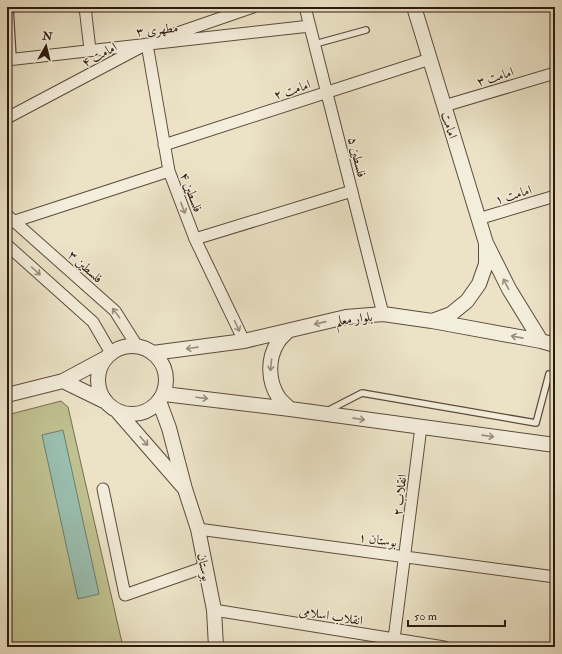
<svg xmlns="http://www.w3.org/2000/svg" width="562" height="654" viewBox="0 0 562 654" font-family="'IM FELL Double Pica',Amiri,serif">
<style>
.green{fill:#c0c190;stroke:#766d4e}
.water{fill:#9abfb0;stroke:#6e7d6f}
.lines{fill:none;stroke-linecap:round;stroke-linejoin:round}
.service-casing{stroke:#5c4c3c;stroke-width:8}
.minor-casing{stroke:#5c4c3c;stroke-width:13}
.tertiary-casing{stroke:#5c4c3c;stroke-width:16}
.service{stroke:#f3eddb;stroke-width:5.5}
.minor{stroke:#f3eddb;stroke-width:11}
.tertiary{stroke:#f3eddb;stroke-width:14}
.oneway{stroke:#998e7e}
.labels{text-anchor:middle;stroke-width:3;stroke-linejoin:round;paint-order:stroke}
.street-label{font-size:13px;fill:#2c190d;stroke:#f3eddb}
</style>
<rect width="100%" height="100%" fill="#ece3c7"/>
<filter id="stains"><feTurbulence type="fractalNoise" baseFrequency=".005" numOctaves="4"/><feColorMatrix values="0 0 0 0 .2 0 0 0 0 .09 0 0 0 0 .02 0 0 0 .5 -.17"/></filter>
<radialGradient id="worn" r=".72"><stop offset=".6" stop-color="#630" stop-opacity="0"/><stop offset="1" stop-color="#630" stop-opacity=".3"/></radialGradient>
<path class="green" d="M61 401 68 407 123 647H7V415Z"/>
<path class="water" d="M63 430 99 594 78 599 42 435Z"/>
<g class="lines">
<defs>
<path id="service" d="M10 8 13 59
M315 44 366 30
M327 411 362 393 536 423 549 374 555 376"/>
<path id="minor" d="M85 7 90 50
M305 7 383 314
M166 37 253 7
M147 44 169 171 195 239 244 341
M7 60 310 26
M444 106 555 73
M7 118 141 47
M164 145 430 59
M7 215 115 311 137 346
M478 219 555 196
M9 223 169 171
M195 239 352 191
M7 245 93 322 111 353
M103 489 125 595 205 567
M198 529 555 577
M214 610 444 647
M394 639 421 427"/>
<path id="tertiary" d="M414 7 486 243
M432 321 451 314 467 301 479 284 486 264V243L509 289 541 341
M288 331C285 334 280 338 278 342 267 359 268 382 279 398 282 402 287 406 290 409
M98 380a34 34 0 1 1 68 0a34 34 0 1 1-68 0Z
M153 353 244 341 346 317 383 314 432 321 541 341 555 345
M63 381 104 401
M164 394 290 409 555 445
M7 395 63 381 104 359
M118 412 185 489 169 428 159 401
M185 489 198 529 214 610 216 647"/>
</defs>
<use href="#service" class="service-casing"/>
<use href="#minor" class="minor-casing"/>
<use href="#tertiary" class="tertiary-casing"/>
<use href="#service" class="service"/>
<use href="#minor" class="minor"/>
<use href="#tertiary" class="tertiary"/>
</g>
<defs><path id="oneway-shaft" d="M-6 0H5M1.5-3L5.5 0L1.5 3" fill="none" stroke-width="1.6" stroke-linecap="round" stroke-linejoin="round"/></defs>
<g class="oneway">
<use href="#oneway-shaft" transform="translate(183 208) rotate(69)"/>
<use href="#oneway-shaft" transform="translate(36 271) rotate(42)"/>
<use href="#oneway-shaft" transform="translate(506 284) rotate(-117)"/>
<use href="#oneway-shaft" transform="translate(116 313) rotate(-127)"/>
<use href="#oneway-shaft" transform="translate(320 323) rotate(167)"/>
<use href="#oneway-shaft" transform="translate(237 326) rotate(65)"/>
<use href="#oneway-shaft" transform="translate(517 337) rotate(-169)"/>
<use href="#oneway-shaft" transform="translate(192 348) rotate(172)"/>
<use href="#oneway-shaft" transform="translate(271 365) rotate(96)"/>
<use href="#oneway-shaft" transform="translate(202 398) rotate(7)"/>
<use href="#oneway-shaft" transform="translate(359 419) rotate(8)"/>
<use href="#oneway-shaft" transform="translate(488 436) rotate(8)"/>
<use href="#oneway-shaft" transform="translate(144 441) rotate(49)"/>
</g>
<g class="labels">
<g class="street-label">
<text transform="translate(157 29) rotate(-6)" y="5">مطهری ۳</text>
<text transform="translate(99 54) rotate(-28)" y="5">امامت ۴</text>
<text transform="translate(495 76) rotate(-17)" y="5">امامت ۳</text>
<text transform="translate(292 89) rotate(-18)" y="5">امامت ۲</text>
<text transform="translate(450 125) rotate(73)" y="5">امامت</text>
<text transform="translate(358 157) rotate(76)" y="5">فلسطین ۵</text>
<text transform="translate(192 192) rotate(69)" y="5">فلسطین ۴</text>
<text transform="translate(513 194) rotate(-17)" y="5">امامت ۱</text>
<text transform="translate(86 266) rotate(42)" y="5">فلسطین ۳</text>
<text transform="translate(354 318) rotate(-7)" y="5">بلوار معلم</text>
<text transform="translate(399 495) rotate(-83)" y="5">انقلاب ۲</text>
<text transform="translate(378 539) rotate(8)" y="5">بوستان ۱</text>
<text transform="translate(205 567) rotate(79)" y="5">بوستان</text>
<text transform="translate(331 615) rotate(9)" y="5">انقلاب اسلامی</text>
</g>
</g>
<rect width="562" height="654" fill="none" stroke="#ece3c7" stroke-width="24"/>
<rect x="8" y="8" width="546" height="638" fill="none" stroke="#2c190d" stroke-width="2"/>
<rect x="12" y="12" width="538" height="630" fill="none" stroke="#2c190d"/>
<g transform="translate(46 46) rotate(8)" stroke="#f3eddb" stroke-width="3" paint-order="stroke">
<path d="M0-3L7 15L0 10L-7 15Z" fill="#2c190d"/>
<text y="-6" font-size="11" font-weight="bold" text-anchor="middle" fill="#2c190d">N</text>
</g>
<path d="M408 620v6h97v-6" fill="none" stroke="#2c190d" stroke-width="2"/>
<text x="414" y="620" font-size="12" fill="#2c190d" stroke="#f3eddb" stroke-width="3" paint-order="stroke">50 m</text>
<rect width="100%" height="100%" filter="url(#stains)"/>
<rect width="100%" height="100%" fill="url(#worn)"/>
</svg>
